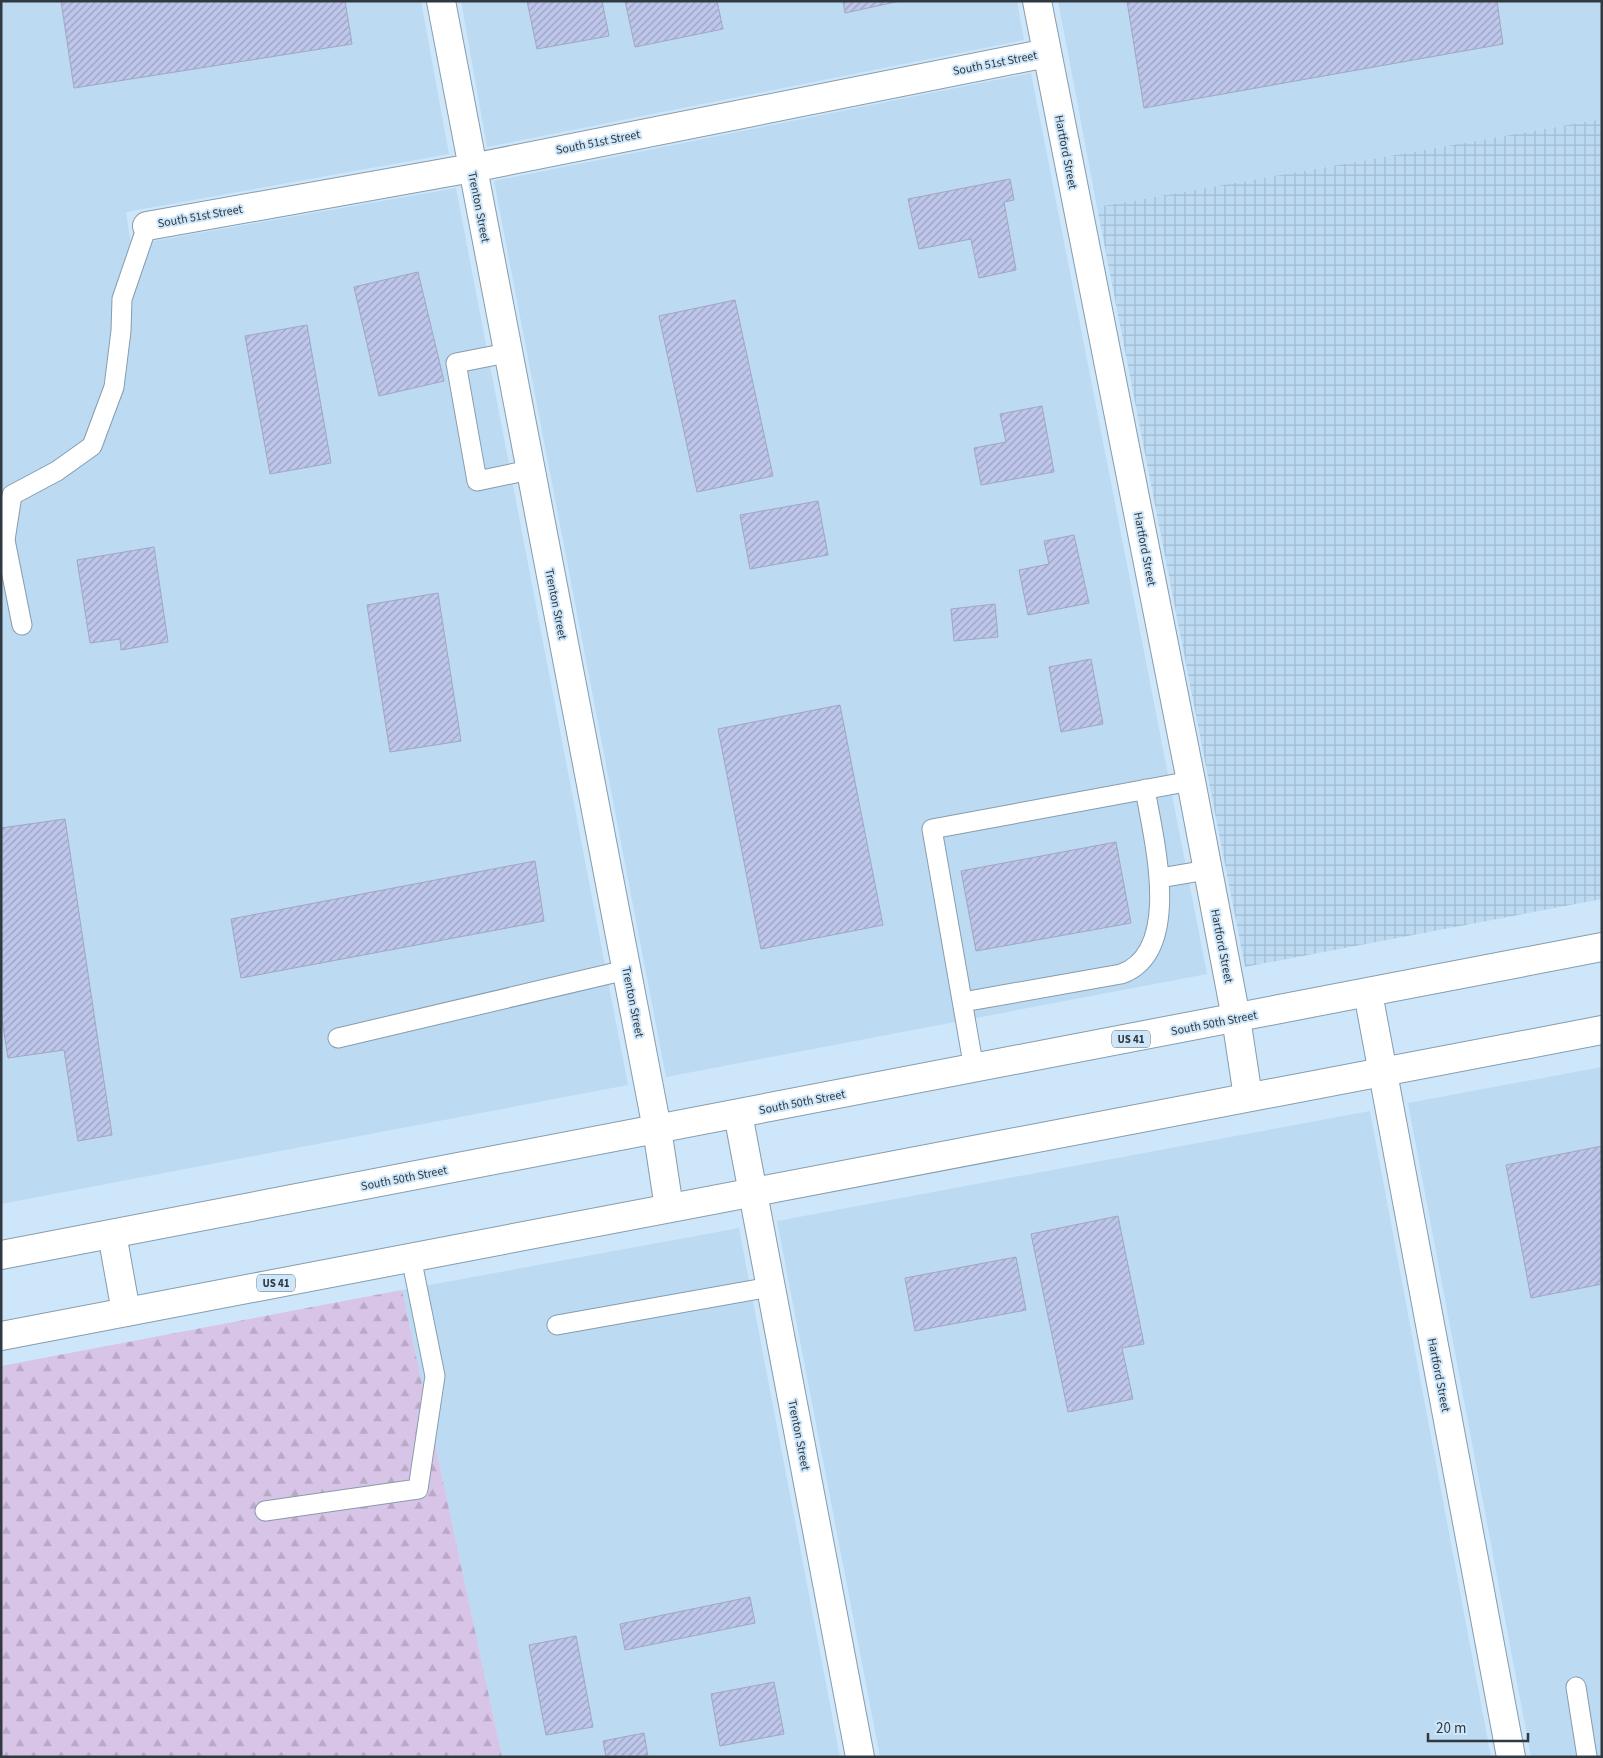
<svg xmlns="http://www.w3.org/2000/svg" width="1603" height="1758" viewBox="0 0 1603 1758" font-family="'Source Sans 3',sans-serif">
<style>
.built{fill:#bcdaf2}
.industrial{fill:url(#industrial-grid)}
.forest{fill:url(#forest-firs)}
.building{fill:url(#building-hatch);stroke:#a2a7bf}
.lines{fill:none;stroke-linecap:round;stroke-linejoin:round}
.service-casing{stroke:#869cad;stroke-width:21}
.minor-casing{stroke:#869cad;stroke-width:30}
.primary-casing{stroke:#869cad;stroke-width:30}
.service{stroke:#fff;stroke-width:19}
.minor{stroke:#fff;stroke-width:28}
.primary{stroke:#fff;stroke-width:28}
.labels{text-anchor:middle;stroke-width:4;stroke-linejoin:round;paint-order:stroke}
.shield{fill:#cee6f9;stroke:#5f6d78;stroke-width:1}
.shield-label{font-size:11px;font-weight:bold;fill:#303940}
.street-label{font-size:12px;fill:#303940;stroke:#cee6f9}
</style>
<defs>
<pattern id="industrial-grid" width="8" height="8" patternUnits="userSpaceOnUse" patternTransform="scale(1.25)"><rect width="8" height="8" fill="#bcdaf2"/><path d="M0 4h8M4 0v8" fill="none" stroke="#a2bcd1"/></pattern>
<pattern id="forest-firs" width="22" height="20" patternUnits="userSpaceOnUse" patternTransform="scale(1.25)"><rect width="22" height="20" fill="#d7c4e6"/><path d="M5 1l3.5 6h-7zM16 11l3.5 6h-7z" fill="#b9a9c6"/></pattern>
<pattern id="building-hatch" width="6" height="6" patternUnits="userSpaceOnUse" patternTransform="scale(1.25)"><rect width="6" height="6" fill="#bec6eb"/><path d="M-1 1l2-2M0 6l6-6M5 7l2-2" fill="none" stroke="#9ba2c0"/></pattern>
</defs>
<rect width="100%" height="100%" fill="#cee6f9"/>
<path class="built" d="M1 1H421L449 154 126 212 131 245 456 188 628 1085 1 1204Z
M461 1H1017L1024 40 487 147Z
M1058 1H1602V119L1097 207Z
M1031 73 1207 974 666 1077 494 181Z
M1602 1067V1757H1531L1408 1103Z
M1370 1111 1491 1757H880L777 1221Z
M739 1228 840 1757H502L402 1290Z"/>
<path class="industrial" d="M1602 119V899L1245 967 1097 207Z"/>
<path class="forest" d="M402 1290 502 1757H1V1366Z"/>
<path class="building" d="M61 1H345L352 44 74 88Z
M527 1H602L609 36 537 49Z
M625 1H717L723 29 635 47Z
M843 1H900L845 13Z
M1127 1H1497L1503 44 1144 108Z
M1010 179 1014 200 1004 202 1016 270 979 278 971 239 919 249 908 199Z
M418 272 444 381 379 396 354 287Z
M735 300 773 476 697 492 659 316Z
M307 325 331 463 270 474 245 336Z
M1042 406 1054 472 981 485 974 448 1006 442 1000 414Z
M818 501 828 555 750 569 740 515Z
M1074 535 1089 603 1028 615 1019 570 1049 564 1044 541Z
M154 547 168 642 121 650 120 639 90 643 77 560Z
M438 593 461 741 390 752 367 605Z
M995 604 998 637 954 641 951 609Z
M1091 659 1103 724 1061 732 1049 667Z
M840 705 883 925 761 949 718 729Z
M65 819 112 1135 78 1141 64 1050 8 1058 1 1014V828Z
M1116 842 1131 923 976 951 961 871Z
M535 861 544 921 241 978 231 919Z
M1602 1146V1284L1531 1298 1506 1165Z
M1118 1216 1144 1344 1122 1348 1133 1399 1068 1412 1031 1234Z
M1016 1257 1026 1310 915 1331 905 1278Z
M750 1597 755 1623 625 1650 620 1624Z
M576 1636 593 1727 546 1735 529 1645Z
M774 1682 784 1734 720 1746 711 1694Z
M644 1733 648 1757H606L603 1741Z"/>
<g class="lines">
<defs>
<path id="service" d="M507 353 456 363 477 481 530 470
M22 625 5 540 12 495 57 471 92 446 114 387 121 331 122 299 147 226
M1160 878 1207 870
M963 1002 1121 974C1184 952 1153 837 1145 789
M338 1038 626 970
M974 1069 932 829 1191 781
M557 1325 770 1287
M265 1511 418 1489 435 1376 411 1257
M1576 1687 1587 1757"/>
<path id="minor" d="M441 1 657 1129 669 1208
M1037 1 1191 781 1236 1018 1248 1097
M147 226 472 168 1047 53
M1368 993 1511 1757
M738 1114 860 1757
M112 1234 126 1312"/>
<path id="primary" d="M1 1255 1602 947
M1 1336 1602 1030"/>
</defs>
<use href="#service" class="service-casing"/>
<use href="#minor" class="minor-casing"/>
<use href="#primary" class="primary-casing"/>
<use href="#service" class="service"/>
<use href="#minor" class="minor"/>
<use href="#primary" class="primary"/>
</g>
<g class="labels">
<g class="shield">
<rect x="1112" y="1030.5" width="38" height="17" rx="4"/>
<rect x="257" y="1274.5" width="38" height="17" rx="4"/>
</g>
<g class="shield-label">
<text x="1131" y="1043">US 41</text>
<text x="276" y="1287">US 41</text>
</g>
<g class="street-label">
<text transform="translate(995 63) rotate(-11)" y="4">South 51st Street</text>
<text transform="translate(598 142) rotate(-11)" y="4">South 51st Street</text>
<text transform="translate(1066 152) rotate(79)" y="4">Hartford Street</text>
<text transform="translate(479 207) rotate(79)" y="4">Trenton Street</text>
<text transform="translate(200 216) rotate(-10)" y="4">South 51st Street</text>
<text transform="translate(1145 549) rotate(79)" y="4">Hartford Street</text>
<text transform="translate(556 604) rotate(79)" y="4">Trenton Street</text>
<text transform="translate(1222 946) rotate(79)" y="4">Hartford Street</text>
<text transform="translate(633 1002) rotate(79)" y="4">Trenton Street</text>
<text transform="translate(1214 1023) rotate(-11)" y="4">South 50th Street</text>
<text transform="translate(802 1102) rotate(-11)" y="4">South 50th Street</text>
<text transform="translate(404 1178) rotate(-11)" y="4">South 50th Street</text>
<text transform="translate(1439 1375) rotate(79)" y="4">Hartford Street</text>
<text transform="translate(799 1435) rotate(79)" y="4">Trenton Street</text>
</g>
</g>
<rect width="1603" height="1758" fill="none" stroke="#303940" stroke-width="5"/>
<path d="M1428 1733v8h100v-8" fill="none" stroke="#303940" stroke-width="2.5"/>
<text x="1436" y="1733" font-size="15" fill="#303940" stroke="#cee6f9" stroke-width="4" paint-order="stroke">20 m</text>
</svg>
